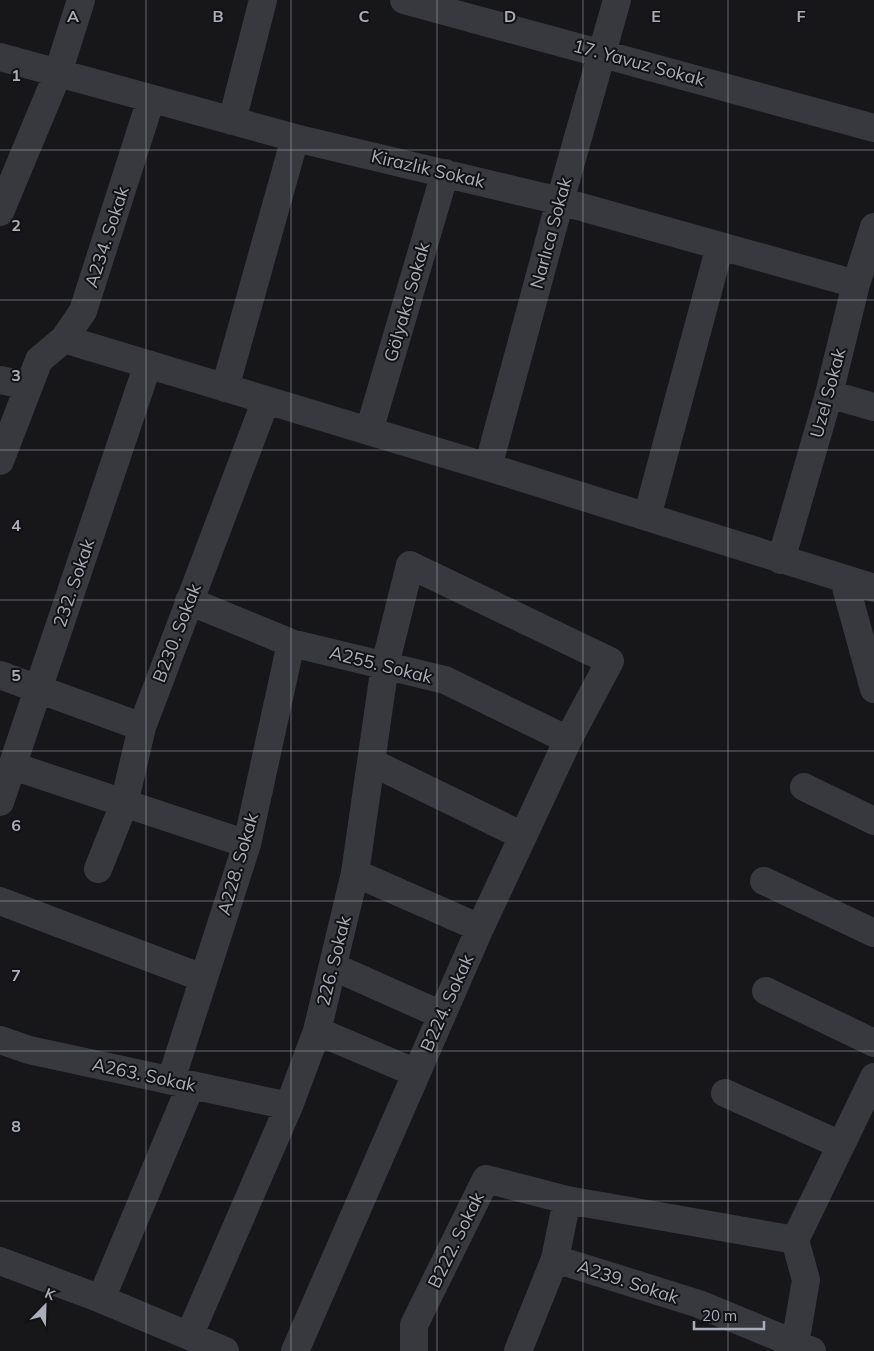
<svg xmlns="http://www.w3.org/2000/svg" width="874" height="1351" viewBox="0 0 874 1351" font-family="Mulish,sans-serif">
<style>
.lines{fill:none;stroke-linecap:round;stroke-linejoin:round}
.minor{stroke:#38393f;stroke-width:28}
.grid{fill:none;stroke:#a9aeba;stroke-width:1;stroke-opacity:0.55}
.labels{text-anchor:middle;stroke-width:4;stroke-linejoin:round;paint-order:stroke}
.street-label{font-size:18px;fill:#a9aeba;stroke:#121215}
.grid-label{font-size:16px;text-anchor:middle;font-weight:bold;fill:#a9aeba;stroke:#121215;stroke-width:4;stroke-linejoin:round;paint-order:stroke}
</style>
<rect width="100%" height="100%" fill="#17171a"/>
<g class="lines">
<path class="minor" d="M404 0 874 128
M0 57 295 138 560 201 856 284
M232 121 263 0
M0 212 58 73 81 0
M64 339 488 467 874 588
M0 380 28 386
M225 388 295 138
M829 394 874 407
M369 431 445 173
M0 461 39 360 64 339 83 311 151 99
M488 467 560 201 617 0
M647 517 720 246
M781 560 829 394 856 284 874 227
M844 580 874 689
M189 601 291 643 445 680 568 740
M0 675 142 727
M371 762 523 836
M13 766 247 844
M804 787 874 821
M0 802 148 364
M98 869 124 804 142 727 266 400
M355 873 480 928
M764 881 874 933
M0 901 203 978
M334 967 442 1015
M766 991 874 1043
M317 1031 416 1073
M0 1040 29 1050 289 1106
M171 1080 247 844 291 643
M725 1093 841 1145
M795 1240 874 1077
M555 1259 699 1304 812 1351
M0 1261 101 1299 225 1351
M101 1299 191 1085
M189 1336 289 1106 317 1031 355 873 385 665 410 565 610 661 568 740 480 928 295 1351
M795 1344 806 1280 795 1240
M414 1351V1325L486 1179 567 1200 795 1240
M518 1351 555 1259 567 1200"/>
</g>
<path class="grid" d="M146 0V1351M291 0V1351M437 0V1351M583 0V1351M728 0V1351M0 150H874M0 300H874M0 450H874M0 600H874M0 751H874M0 901H874M0 1051H874M0 1201H874"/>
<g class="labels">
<g class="street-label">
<text transform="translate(639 63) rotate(15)" y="6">17. Yavuz Sokak</text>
<text transform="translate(428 169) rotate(13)" y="6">Kirazlık Sokak</text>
<text transform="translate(551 233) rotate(-75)" y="6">Narlıca Sokak</text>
<text transform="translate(107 237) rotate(-72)" y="6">A234. Sokak</text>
<text transform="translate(407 302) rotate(-74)" y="6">Gölyaka Sokak</text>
<text transform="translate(828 393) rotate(-75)" y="6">Uzel Sokak</text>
<text transform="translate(74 583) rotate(-71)" y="6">232. Sokak</text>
<text transform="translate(177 633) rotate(-69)" y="6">B230. Sokak</text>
<text transform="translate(381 665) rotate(14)" y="6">A255. Sokak</text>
<text transform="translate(238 864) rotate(-74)" y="6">A228. Sokak</text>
<text transform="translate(334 961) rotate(-76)" y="6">226. Sokak</text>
<text transform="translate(447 1003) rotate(-66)" y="6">B224. Sokak</text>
<text transform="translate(144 1075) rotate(12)" y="6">A263. Sokak</text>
<text transform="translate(456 1240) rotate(-64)" y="6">B222. Sokak</text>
<text transform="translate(628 1282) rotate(18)" y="6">A239. Sokak</text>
</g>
</g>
<g class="grid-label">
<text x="73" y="22">A</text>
<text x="218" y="22">B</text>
<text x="364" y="22">C</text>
<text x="510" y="22">D</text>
<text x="656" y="22">E</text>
<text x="801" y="22">F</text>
<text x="16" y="81">1</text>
<text x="16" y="231">2</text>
<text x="16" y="381">3</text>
<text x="16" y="531">4</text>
<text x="16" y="681">5</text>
<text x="16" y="831">6</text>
<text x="16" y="981">7</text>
<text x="16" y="1132">8</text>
</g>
<g transform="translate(45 1306) rotate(23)" stroke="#121215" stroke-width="4" paint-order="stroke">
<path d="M0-4L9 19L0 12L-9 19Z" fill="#a9aeba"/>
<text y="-8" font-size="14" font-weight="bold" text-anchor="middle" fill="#a9aeba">K</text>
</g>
<path d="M694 1321v8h70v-8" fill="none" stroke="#a9aeba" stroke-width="2.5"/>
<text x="702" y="1321" font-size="15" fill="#a9aeba" stroke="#121215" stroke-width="4" paint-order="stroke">20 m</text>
</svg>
